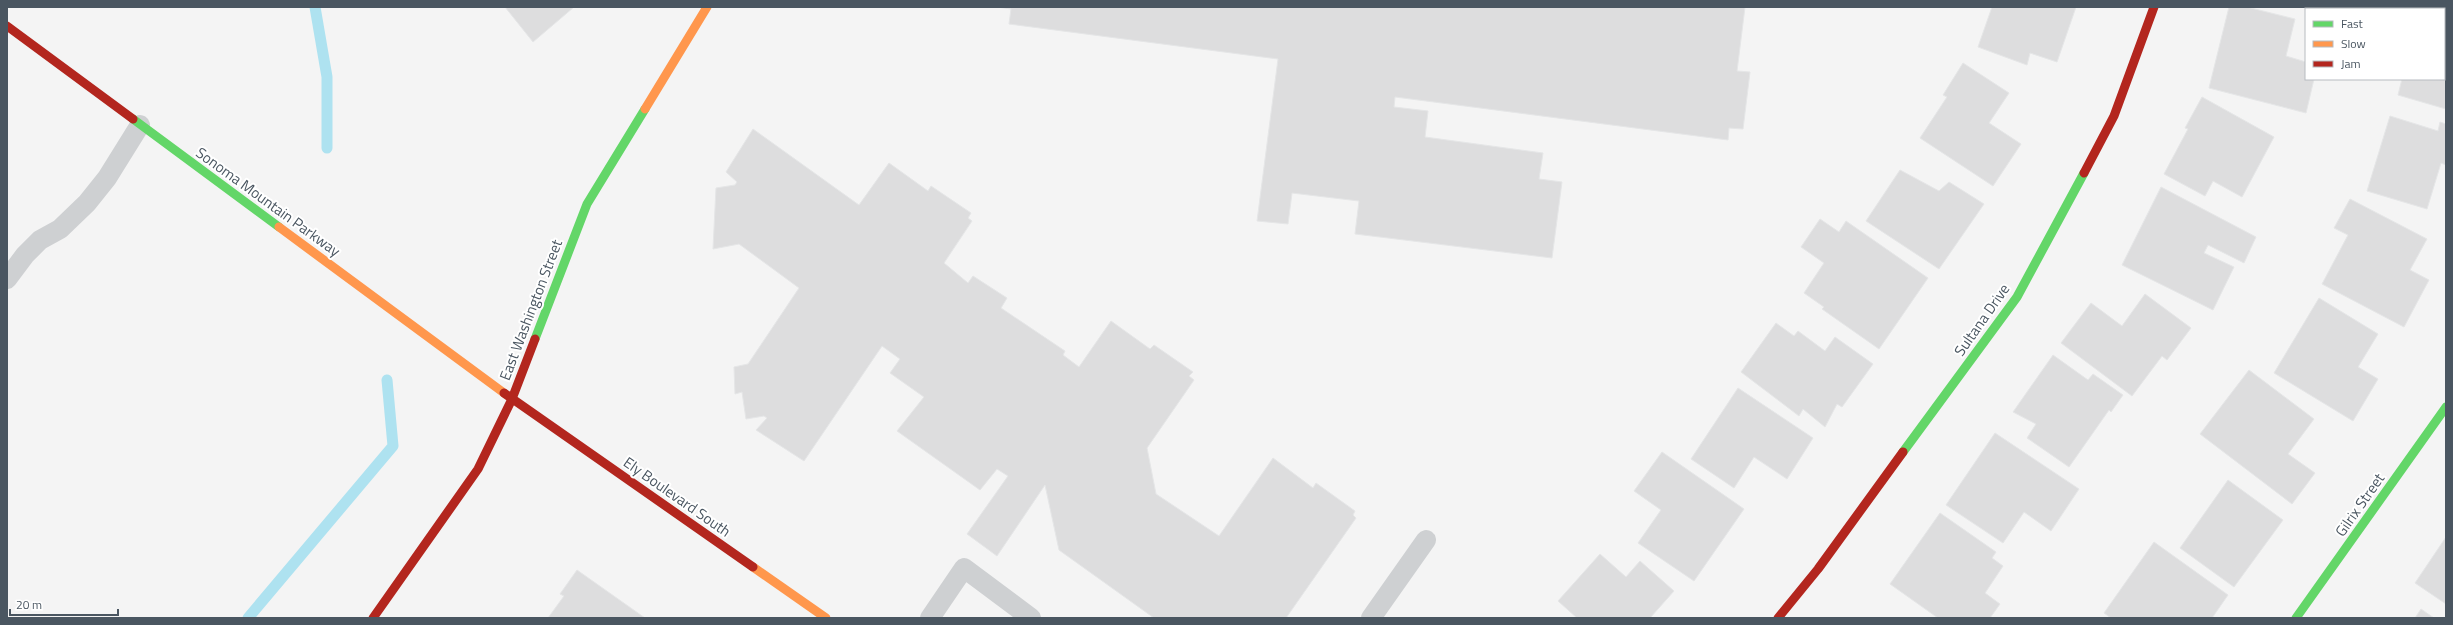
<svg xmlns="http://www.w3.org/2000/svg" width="2453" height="625" viewBox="0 0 2453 625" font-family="'Titillium Web',sans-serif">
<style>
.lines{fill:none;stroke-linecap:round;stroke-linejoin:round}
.stream{stroke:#aee2f0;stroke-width:11}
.building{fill:#ddddde;stroke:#e5e6e7}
.lane{stroke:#ced0d2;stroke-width:20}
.fast{stroke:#63d668;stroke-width:9}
.slow{stroke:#ff974d;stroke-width:9}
.jam{stroke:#b3261e;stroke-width:9}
.labels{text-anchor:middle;stroke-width:4;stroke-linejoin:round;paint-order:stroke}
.street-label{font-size:15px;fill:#4a5661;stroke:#fff}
</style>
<rect width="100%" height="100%" fill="#f4f4f4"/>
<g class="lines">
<path class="stream" d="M315 7 327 77V148
M248 618 393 446 387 380"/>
</g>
<path class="building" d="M505 7H574L533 42Z
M997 7H1745L1737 71 1750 72 1743 129 1729 128 1728 140 1395 97 1394 107 1428 111 1425 137 1543 153 1539 179 1562 182 1552 258 1355 234 1359 201 1292 193 1288 224 1257 221 1278 59 1009 24 1011 9Z
M1992 7H2076L2057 62 2030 53 2027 65 1978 47Z
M2229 7H2247L2295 19 2286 56 2306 62V79H2314L2306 113 2209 88Z
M2444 22H2446V109L2398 95 2402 79H2444Z
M1963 63 2009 93 1989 123 2021 144 1993 186 1920 138 1947 97 1943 95Z
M2202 97 2274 137 2242 197 2213 181 2205 196 2164 174 2188 129 2185 128Z
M2390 116 2438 131 2440 122 2446 124V165L2441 163 2427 209 2367 191Z
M753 129 859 205 889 163 928 191 931 186 971 213 968 218 972 221 944 263 968 283 973 276 1007 298 1001 308 1065 351 1063 355 1079 367 1111 321 1150 349 1154 345 1193 372 1189 376 1194 380 1147 448 1156 494 1219 536 1273 458 1313 488 1316 483 1355 511 1353 515 1356 518 1286 618H1154L1059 550 1045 485 997 556 967 534 1008 476 997 469 980 490 897 431 924 397 890 373 900 359 882 346 804 461 756 430 767 418 764 416 746 419 742 392 735 394 734 367 748 364 799 288 739 244 713 249 716 188 735 185 737 182 726 172Z
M1900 170 1939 191 1949 182 1984 204 1939 269 1866 221Z
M2161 187 2256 237 2244 263 2208 245 2204 253 2234 267 2213 310 2122 265Z
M2350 199 2427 239 2410 270 2429 280 2404 327 2322 284 2348 235 2334 228Z
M1820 219 1839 232 1846 221 1928 278 1879 349 1822 309 1824 307 1804 293 1824 263 1801 247Z
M2145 294 2191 328 2167 360 2162 356 2132 396 2061 343 2091 303 2122 326Z
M2319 298 2378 334 2358 367 2378 379 2353 421 2274 373Z
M1776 323 1794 336 1798 331 1825 351 1835 337 1873 364 1842 407 1837 404 1825 427 1803 409 1799 416 1741 372Z
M2053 355 2088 380 2093 374 2123 395 2111 412 2109 410 2069 467 2027 438 2036 424 2013 412Z
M2249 370 2314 419 2288 454 2315 473 2292 504 2200 434Z
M1738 388 1813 438 1787 479 1754 457 1734 488 1691 459Z
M1995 433 2079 489 2051 531 2024 512 2003 543 1946 505Z
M1662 452 1744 509 1694 581 1638 543 1661 510 1634 491Z
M2228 480 2283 520 2234 587 2180 548Z
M1940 513 1996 552 1992 558 2003 566 1985 593 2000 604 1990 618H1938L1890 584Z
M2446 537V604L2415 583Z
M2154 542 2228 595 2212 618H2111L2104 613Z
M1600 554 1626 577 1640 561 1674 591 1650 618H1577L1558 601Z
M577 570 645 618H548L564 596 560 594Z
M2421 609 2434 618H2415Z"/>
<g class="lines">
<path class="lane" d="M7 279 25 255 40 240 60 229 87 203 107 178 140 125
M930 618 964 568 1031 618
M1371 618 1426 540"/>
<path class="fast" d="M133 119 279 227
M535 339 587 204 645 109
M1903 452 2017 297 2084 173
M2296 618 2446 407"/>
<path class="slow" d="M645 109 707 7
M279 227 504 393
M753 567 826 618"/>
<path class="jam" d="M7 26 133 119
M2084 173 2114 116 2154 7
M504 393 753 567
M373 618 478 469 512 399 535 339
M1778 618 1818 569 1903 452"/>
</g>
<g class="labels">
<g class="street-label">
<text transform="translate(268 202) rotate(36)" y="5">Sonoma Mountain Parkway</text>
<text transform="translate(531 310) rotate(-69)" y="5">East Washington Street</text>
<text transform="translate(1982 320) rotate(-55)" y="5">Sultana Drive</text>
<text transform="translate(677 497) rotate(35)" y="5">Ely Boulevard South</text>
<text transform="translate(2360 505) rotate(-55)" y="5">Gilrix Street</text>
</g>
</g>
<rect width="2453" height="625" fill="none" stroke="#4a5661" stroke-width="16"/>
<rect x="2305" y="8" width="140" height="72" fill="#ffffff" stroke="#b7bbc0"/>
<rect x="2313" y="21" width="20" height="6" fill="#63d668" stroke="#b7bbc0"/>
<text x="2341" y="28" font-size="12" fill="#4a5661">Fast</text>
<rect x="2313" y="41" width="20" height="6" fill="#ff974d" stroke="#b7bbc0"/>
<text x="2341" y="48" font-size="12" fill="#4a5661">Slow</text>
<rect x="2313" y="61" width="20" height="6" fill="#b3261e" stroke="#b7bbc0"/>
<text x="2341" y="68" font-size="12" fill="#4a5661">Jam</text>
<path d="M10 609v6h108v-6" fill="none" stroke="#4a5661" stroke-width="2"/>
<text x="16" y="609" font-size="12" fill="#4a5661" stroke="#ffffff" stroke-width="3" paint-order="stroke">20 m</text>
</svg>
